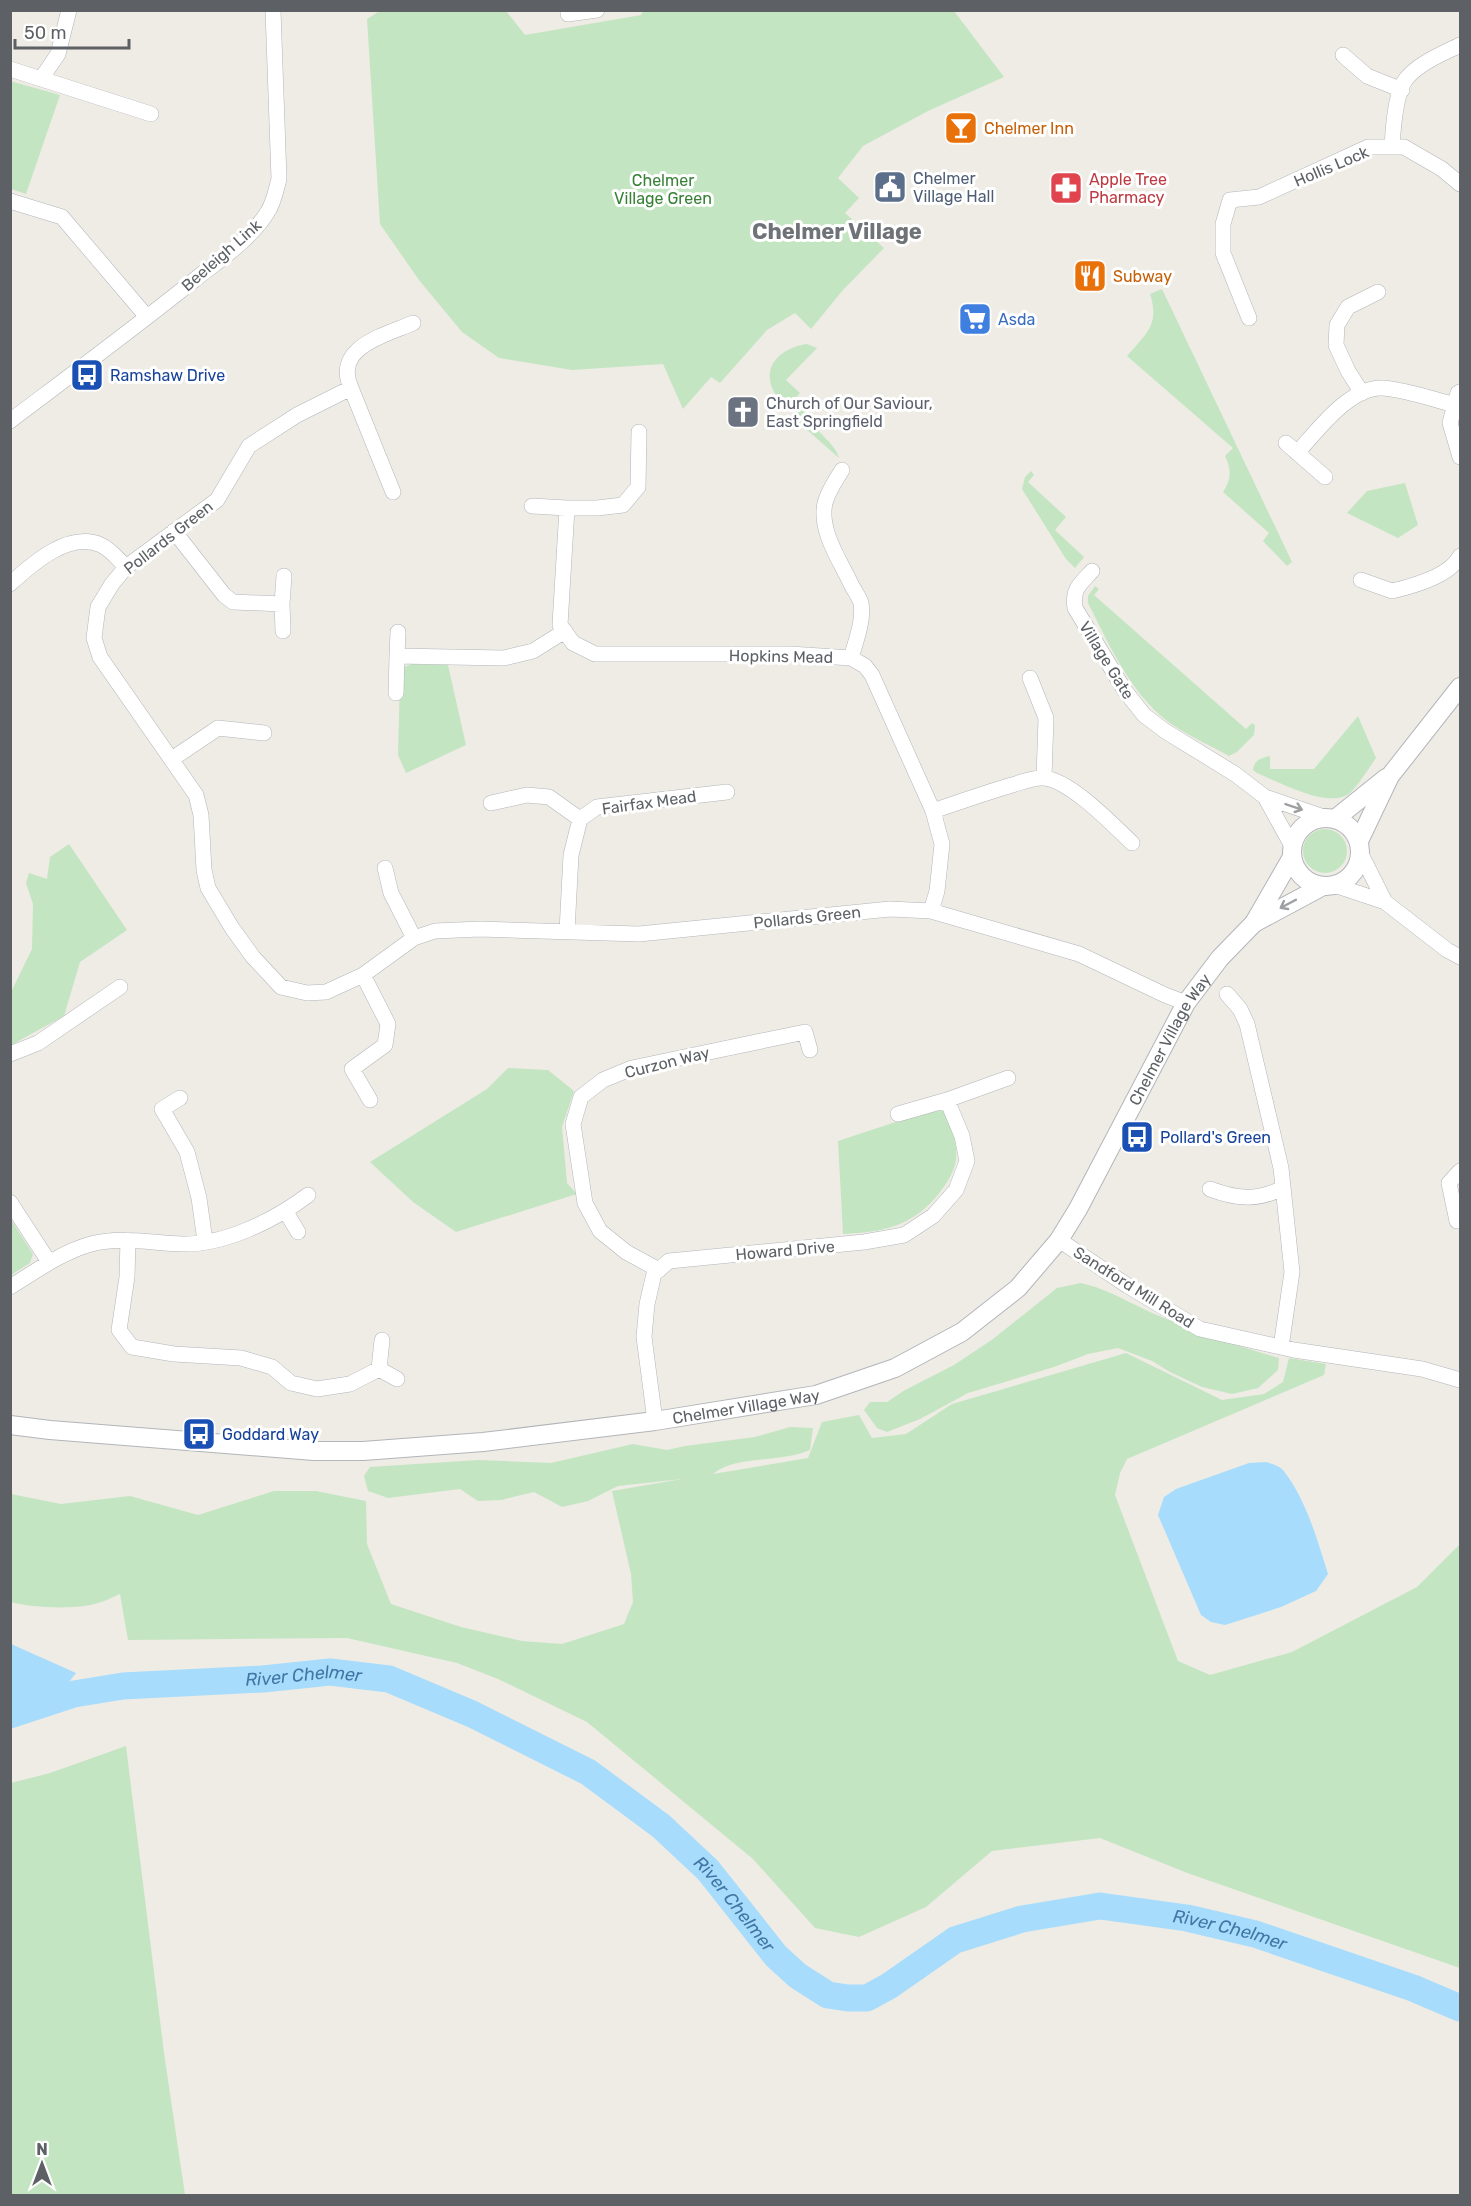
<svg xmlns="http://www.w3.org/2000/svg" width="1471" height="2206" viewBox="0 0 1471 2206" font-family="Rubik,sans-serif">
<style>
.green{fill:#c4e5c2}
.water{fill:#a7dcfc}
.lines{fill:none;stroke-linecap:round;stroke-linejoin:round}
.stream{stroke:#a7dcfc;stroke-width:4.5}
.river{stroke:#a7dcfc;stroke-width:27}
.minor-casing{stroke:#b2b5b9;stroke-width:16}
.tertiary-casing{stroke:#b2b5b9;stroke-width:20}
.minor{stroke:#fff;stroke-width:15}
.tertiary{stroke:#fff;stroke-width:18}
.oneway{stroke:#9ea0a3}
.labels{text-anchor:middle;stroke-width:6;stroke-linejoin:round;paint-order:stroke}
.food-label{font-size:16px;fill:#c56008;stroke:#fff;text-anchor:start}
.street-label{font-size:16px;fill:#5d6165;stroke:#fff}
.service-label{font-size:16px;fill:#4e5e75;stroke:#fff;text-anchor:start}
.health-label{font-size:16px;fill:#be3a42;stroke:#fff;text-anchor:start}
.park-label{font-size:16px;fill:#388137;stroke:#fff}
.shop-label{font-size:16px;fill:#366cbe;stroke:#fff;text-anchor:start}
.transit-label{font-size:16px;fill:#164399;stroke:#fff;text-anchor:start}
.worship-label{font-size:16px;fill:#5b616d;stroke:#fff;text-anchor:start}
.water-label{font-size:18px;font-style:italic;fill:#4177a5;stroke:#fff}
.district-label{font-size:22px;font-weight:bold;fill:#6e7377;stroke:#fff}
</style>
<rect width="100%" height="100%" fill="#eeece5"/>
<path class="green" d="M380 11H506L525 35 641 15 643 11H954L1004 77 928 111 863 146 838 178 859 198 845 213 884 248 843 290 811 329 795 313 767 330 720 383 711 377 683 409 663 364 572 370 499 358 462 332 419 280 380 224 367 19Z
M10 81 60 95 26 194 11 189Z
M1162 289 1292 562 1287 566 1263 541 1269 533 1223 492C1231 480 1232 470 1225 456L1233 448 1127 356C1146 334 1160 325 1150 294Z
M807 344 817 348 786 380 800 393 794 400 809 413 810 423C818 431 837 447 839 458L797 421V415C789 407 778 400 773 390 761 364 784 347 807 344Z
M1031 471 1034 475 1028 482 1066 517 1055 530 1084 557 1075 568 1066 559 1022 489 1025 477Z
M1405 483 1418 525 1398 538 1347 513 1367 491Z
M1095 586 1099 589 1094 595 1246 729 1252 723 1255 725 1254 735 1237 752 1229 756C1211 746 1193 738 1176 727 1133 700 1110 646 1088 603V596Z
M412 664 448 665 466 745 406 773 398 755 400 680 404 667Z
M1358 716 1376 758C1368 769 1360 783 1351 792 1331 811 1279 782 1257 773L1253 770C1254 760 1261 758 1270 756V769H1314Z
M1303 851a22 22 0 1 1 44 0a22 22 0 1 1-44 0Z
M69 844 127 930 80 962 64 1016 11 1045V992L32 949 33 904 26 883 29 873 47 879 50 857Z
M508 1068 548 1070 574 1091 562 1127 567 1183 577 1194 456 1232 413 1202 370 1162 487 1089Z
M944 1110C950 1125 958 1142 956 1159 955 1169 949 1180 943 1188 917 1225 886 1232 843 1234L838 1141 920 1114Z
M10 1218 33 1254 30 1263 11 1275Z
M1081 1283C1111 1290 1130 1304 1157 1315 1197 1332 1237 1346 1279 1358L1278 1370 1258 1388 1232 1394 1202 1387 1170 1372 1152 1361 1118 1348 1088 1354 1054 1367 968 1393 920 1419 887 1432 877 1428 864 1410 870 1402H887L905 1390 954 1365 993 1339 1057 1288Z
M1126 1353 1222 1400 1264 1394 1283 1382 1289 1358 1326 1364 1324 1375 1127 1459 1120 1473 1115 1495 1178 1661 1210 1675 1292 1652 1417 1587 1460 1544V1968L1190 1874 1100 1838 992 1851 926 1907 859 1937 815 1928 753 1859 587 1722 498 1679 457 1663 347 1638 128 1640 120 1594C113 1597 105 1601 98 1603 76 1610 33 1608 11 1602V1494L61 1504 130 1496 198 1515 274 1491H316L366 1501 367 1544 391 1604 461 1627 522 1641 562 1644 624 1624 633 1602 631 1574 612 1491 682 1479 618 1486 588 1501 562 1507 534 1492 501 1500 478 1501 460 1489 388 1498 368 1491 364 1476 370 1467 478 1460 551 1463 633 1444 667 1450 685 1446 755 1437 790 1427 813 1428 810 1450C782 1463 734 1455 713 1474L808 1458 822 1422 859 1415 872 1438 906 1434 952 1404Z
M126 1746 164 2053 185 2195H11V1783L50 1773Z"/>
<path class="water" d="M1266 1462C1272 1464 1279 1466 1283 1470 1306 1499 1317 1539 1328 1574L1316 1591 1281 1607 1225 1625 1211 1622 1201 1615 1158 1515 1164 1497 1176 1489 1249 1463Z
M11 1644 76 1673 54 1701 11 1712Z"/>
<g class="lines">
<path class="stream" d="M60 1687 74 1694"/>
<path class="river" id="s1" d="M10 1715 74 1694 123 1686 263 1679 330 1672 389 1679 472 1714 588 1772 661 1826 708 1870 776 1956 798 1976 828 1995 848 1998H867L889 1986 955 1940 1022 1919 1100 1906 1187 1918 1255 1934 1413 1988 1460 2008"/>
<defs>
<path id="minor" d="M568 10V14L597 10
M1343 55 1367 76 1402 90
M10 69 151 114
M41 79 58 54 69 10
M1392 147C1393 130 1395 93 1406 79 1419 63 1442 54 1460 45
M10 201 62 217 147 317
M1249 318 1223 253V224L1230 200 1259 197 1368 147H1404L1442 169 1460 184
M413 323C385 335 333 347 351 388L297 415 249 446 217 500 126 567 112 584 98 607 94 638 100 657 196 795 201 815 204 870 208 888 232 928 253 957 281 987 307 993 326 992 363 975 414 938 435 931 480 929 639 934 890 909 931 911 1079 954 1165 995 1186 1003
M351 388 393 492
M1460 392 1458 393 1450 423 1460 457
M1362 393 1348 371 1336 345 1337 325 1348 307 1378 292
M10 421C71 375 133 329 193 281 218 261 249 241 267 213 274 203 276 190 279 179L273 10
M639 432 638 487 623 505 597 508H567L560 625 573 643 595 654H790L851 658 865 666 872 675 933 811 942 844 937 891 931 911
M1286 443 1325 477
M1297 453C1317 431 1350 386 1383 388 1407 390 1432 399 1455 405
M842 470C836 480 828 491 825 503 819 530 839 559 850 582 853 589 859 596 861 603 864 621 856 640 851 658
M532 506 567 508
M174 531 224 595 233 602 282 604 284 576
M1092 571C1080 584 1072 589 1075 608L1125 691 1144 715 1165 731 1235 774 1265 797 1324 817
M1361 580 1392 591C1413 586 1450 576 1460 556
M10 584C33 563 69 531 101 545 110 549 119 560 126 567
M282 604 283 631
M398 632 397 656 504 658 533 651 565 631
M1030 678 1046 718 1044 778
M396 693 397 656
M172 759 218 728 264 733
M1265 797 1292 846
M491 803 527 795 549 797 580 819
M933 811C959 802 985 793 1012 785 1022 782 1034 777 1044 778 1070 780 1113 825 1132 843
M1360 852 1385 902
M385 868 391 893 414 938
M1334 885 1385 902 1447 950 1460 957
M567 931 571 855 580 819 597 807 727 792
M363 975 388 1024 385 1045 352 1069 370 1100
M1227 994 1240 1009 1247 1024 1281 1168 1292 1272 1281 1347
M10 1054 38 1043 120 987
M180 1098 162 1109 187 1152 199 1198 205 1241
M898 1114 947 1100
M1210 1189C1236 1199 1257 1201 1283 1188
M10 1202 49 1262
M286 1212 298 1232
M1457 1221 1449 1183 1460 1171
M128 1240 127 1277 119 1330 132 1347 174 1354 241 1358 272 1367 291 1383 317 1389 350 1384 379 1369 382 1340
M1059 1240 1128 1286 1200 1329 1294 1350 1422 1369 1460 1380
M659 1270 626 1252 600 1231 585 1203 573 1124 581 1097 603 1080 632 1068 805 1032 810 1050
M10 1287C36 1271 62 1252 91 1244 121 1236 152 1243 182 1244 225 1245 275 1220 308 1195
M379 1369 397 1379
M655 1421 644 1337 647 1304 654 1274 669 1261 864 1242 904 1235 933 1216 956 1190 967 1161 962 1136 947 1100 1008 1078"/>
<g id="tertiary">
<circle cx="1326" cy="852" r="34"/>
<path d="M1335 819 1386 778"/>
<path d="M1359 841 1390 776 1460 687"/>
<path d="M1254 923 1323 886"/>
<path id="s2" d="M10 1425 50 1430 314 1451H363L483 1442 655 1421 816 1395 895 1368 962 1332 1018 1288 1059 1240 1078 1209 1186 1003 1220 958 1254 923 1292 857"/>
</g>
</defs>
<use href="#minor" class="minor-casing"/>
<use href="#tertiary" class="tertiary-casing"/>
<use href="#minor" class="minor"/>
<use href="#tertiary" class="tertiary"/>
</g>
<defs><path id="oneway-shaft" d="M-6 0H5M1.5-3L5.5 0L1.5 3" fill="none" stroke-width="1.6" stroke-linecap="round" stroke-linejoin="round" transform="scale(1.5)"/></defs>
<g class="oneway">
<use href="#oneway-shaft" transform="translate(1294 807) rotate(19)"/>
<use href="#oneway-shaft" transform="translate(1288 904) rotate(152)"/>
</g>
<defs>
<symbol id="bar-square" viewBox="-11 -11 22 22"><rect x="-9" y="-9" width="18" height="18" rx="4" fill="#e8710a" stroke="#fff"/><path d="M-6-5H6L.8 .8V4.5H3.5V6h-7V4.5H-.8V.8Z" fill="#fff"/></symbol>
<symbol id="civic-square" viewBox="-11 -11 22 22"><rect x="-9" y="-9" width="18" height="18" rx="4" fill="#5c6f8a" stroke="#fff"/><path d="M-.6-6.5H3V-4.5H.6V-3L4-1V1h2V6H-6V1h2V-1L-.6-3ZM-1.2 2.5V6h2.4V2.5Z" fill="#fff"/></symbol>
<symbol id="pharmacy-square" viewBox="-11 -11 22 22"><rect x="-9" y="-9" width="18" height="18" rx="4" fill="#e0444e" stroke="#fff"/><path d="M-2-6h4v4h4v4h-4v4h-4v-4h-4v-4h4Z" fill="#fff"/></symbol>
<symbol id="restaurant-square" viewBox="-11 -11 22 22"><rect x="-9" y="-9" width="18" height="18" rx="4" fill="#e8710a" stroke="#fff"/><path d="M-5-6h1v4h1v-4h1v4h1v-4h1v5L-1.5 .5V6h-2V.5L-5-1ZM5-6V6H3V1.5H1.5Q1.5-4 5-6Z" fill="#fff"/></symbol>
<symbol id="supermarket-square" viewBox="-11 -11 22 22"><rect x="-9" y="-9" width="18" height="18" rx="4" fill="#3f7fe0" stroke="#fff"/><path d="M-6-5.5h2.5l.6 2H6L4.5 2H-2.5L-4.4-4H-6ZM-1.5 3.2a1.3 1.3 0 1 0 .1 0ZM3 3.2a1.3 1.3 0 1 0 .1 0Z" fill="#fff"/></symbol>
<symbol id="bus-square" viewBox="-11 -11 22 22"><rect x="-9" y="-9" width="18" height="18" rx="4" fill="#1a4fb4" stroke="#fff"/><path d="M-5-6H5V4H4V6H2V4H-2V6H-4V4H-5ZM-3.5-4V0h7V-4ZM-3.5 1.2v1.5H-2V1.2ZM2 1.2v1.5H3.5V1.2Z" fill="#fff"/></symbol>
<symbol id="church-square" viewBox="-11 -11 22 22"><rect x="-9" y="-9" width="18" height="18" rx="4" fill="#6b7280" stroke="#fff"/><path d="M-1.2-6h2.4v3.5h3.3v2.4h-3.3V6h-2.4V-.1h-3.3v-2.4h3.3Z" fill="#fff"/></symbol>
</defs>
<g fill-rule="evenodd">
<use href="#bar-square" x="942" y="109" width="38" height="38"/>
<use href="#civic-square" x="871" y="168" width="38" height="38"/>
<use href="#pharmacy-square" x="1047" y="169" width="38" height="38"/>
<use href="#restaurant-square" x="1071" y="257" width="38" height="38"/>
<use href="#supermarket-square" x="956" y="300" width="38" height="38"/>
<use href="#bus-square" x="68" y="356" width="38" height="38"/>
<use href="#church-square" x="724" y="393" width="38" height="38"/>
<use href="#bus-square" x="1118" y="1118" width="38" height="38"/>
<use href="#bus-square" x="180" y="1415" width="38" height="38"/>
</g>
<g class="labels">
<g class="food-label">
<text x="984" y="134">Chelmer Inn</text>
<text x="1113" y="282">Subway</text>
</g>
<g class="street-label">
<text transform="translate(1331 166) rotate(-23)" y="6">Hollis Lock</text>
<text transform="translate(221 255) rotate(-41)" y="6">Beeleigh Link</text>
<text transform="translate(168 537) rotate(-38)" y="6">Pollards Green</text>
<text transform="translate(781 656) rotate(1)" y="6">Hopkins Mead</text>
<text transform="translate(1107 660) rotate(58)" y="6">Village Gate</text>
<text transform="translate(649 802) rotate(-8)" y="6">Fairfax Mead</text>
<text transform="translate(807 917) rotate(-6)" y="6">Pollards Green</text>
<text dy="6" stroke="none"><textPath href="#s2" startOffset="1334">Chelmer Village Way</textPath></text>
<text transform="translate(667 1062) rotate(-14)" y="6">Curzon Way</text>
<text transform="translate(785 1250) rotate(-5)" y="6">Howard Drive</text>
<text transform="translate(1134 1287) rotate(32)" y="6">Sandford Mill Road</text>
<text dy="6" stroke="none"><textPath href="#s2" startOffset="740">Chelmer Village Way</textPath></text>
</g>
<g class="service-label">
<text x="913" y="184">Chelmer<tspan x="913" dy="18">Village Hall</tspan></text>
</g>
<g class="health-label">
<text x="1089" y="185">Apple Tree<tspan x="1089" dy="18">Pharmacy</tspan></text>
</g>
<g class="park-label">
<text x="663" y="186">Chelmer<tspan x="663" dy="18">Village Green</tspan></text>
</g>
<g class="shop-label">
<text x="998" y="325">Asda</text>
</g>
<g class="transit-label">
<text x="110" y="381">Ramshaw Drive</text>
<text x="1160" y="1143">Pollard's Green</text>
<text x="222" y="1440">Goddard Way</text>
</g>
<g class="worship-label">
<text x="766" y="409">Church of Our Saviour,<tspan x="766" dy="18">East Springfield</tspan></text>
</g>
<g class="water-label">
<text dy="6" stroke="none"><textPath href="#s1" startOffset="298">River Chelmer</textPath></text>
<text dy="6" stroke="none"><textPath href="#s1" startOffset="802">River Chelmer</textPath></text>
<text dy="6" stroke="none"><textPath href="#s1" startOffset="1360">River Chelmer</textPath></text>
</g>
<g class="district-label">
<text x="837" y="239">Chelmer Village</text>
</g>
</g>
<rect width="1471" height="2206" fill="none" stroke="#5d6165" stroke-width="24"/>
<g transform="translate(42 2164)" stroke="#ffffff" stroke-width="4.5" paint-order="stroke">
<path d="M0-4.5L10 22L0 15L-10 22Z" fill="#5d6165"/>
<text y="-9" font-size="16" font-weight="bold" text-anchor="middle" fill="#5d6165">N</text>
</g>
<path d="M15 39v9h114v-9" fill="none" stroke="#5d6165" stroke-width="3"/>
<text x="24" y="39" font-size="18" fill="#5d6165" stroke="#ffffff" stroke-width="4.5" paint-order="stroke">50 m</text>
</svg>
